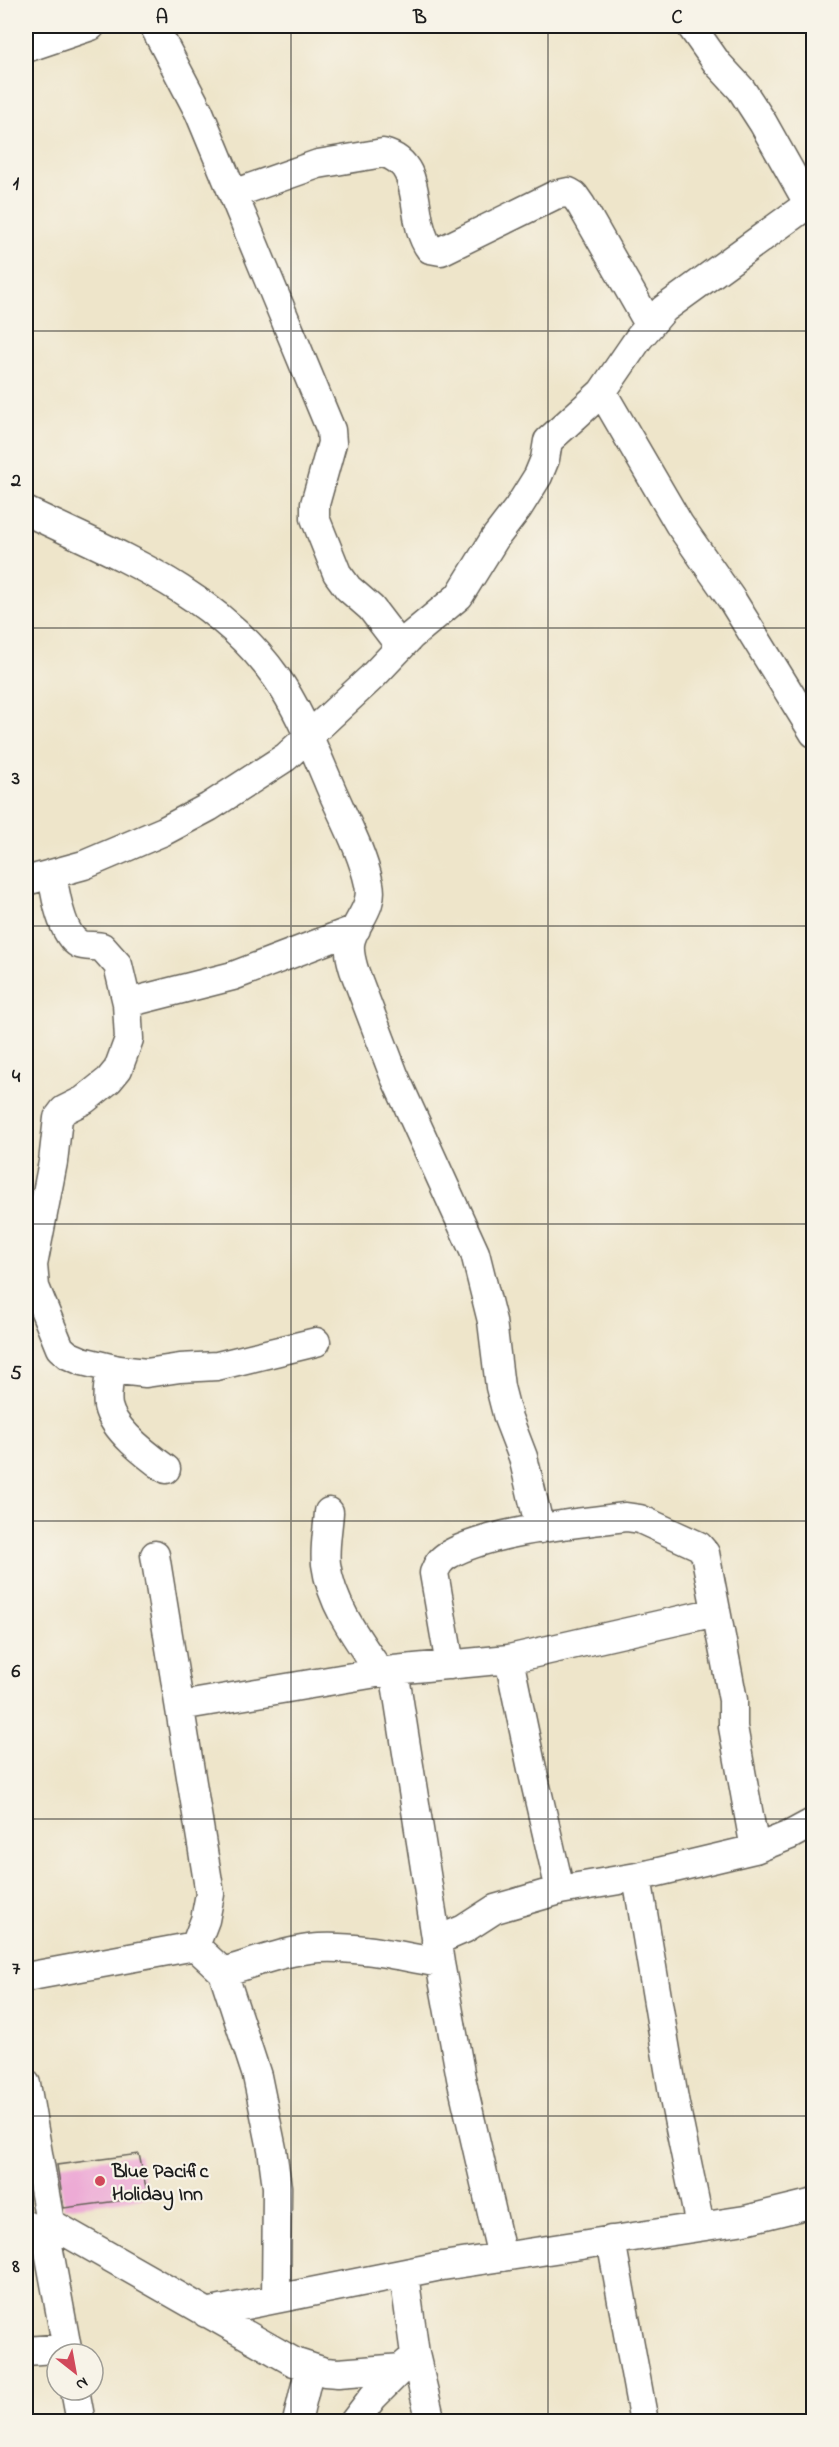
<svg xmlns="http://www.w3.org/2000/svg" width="839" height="2447" viewBox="0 0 839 2447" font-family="'Indie Flower',sans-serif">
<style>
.building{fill:#edabd5}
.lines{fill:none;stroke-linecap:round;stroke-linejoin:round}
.minor-casing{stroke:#666259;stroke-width:31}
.minor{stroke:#fff;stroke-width:28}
.grid{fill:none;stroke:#1c1c1c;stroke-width:1.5;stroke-opacity:0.55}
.poi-dot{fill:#d1495b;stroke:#f7f3e8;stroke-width:2}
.labels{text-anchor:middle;stroke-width:4.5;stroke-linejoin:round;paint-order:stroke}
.poi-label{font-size:20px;font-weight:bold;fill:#1c1c1c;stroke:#f7f3e8;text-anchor:start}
.neatline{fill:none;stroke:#1c1c1c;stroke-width:2}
.grid-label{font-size:20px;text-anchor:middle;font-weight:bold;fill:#1c1c1c}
</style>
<rect width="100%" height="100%" fill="#f7f3e8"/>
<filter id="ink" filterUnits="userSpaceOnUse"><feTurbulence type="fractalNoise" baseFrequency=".0167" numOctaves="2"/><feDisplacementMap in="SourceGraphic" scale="12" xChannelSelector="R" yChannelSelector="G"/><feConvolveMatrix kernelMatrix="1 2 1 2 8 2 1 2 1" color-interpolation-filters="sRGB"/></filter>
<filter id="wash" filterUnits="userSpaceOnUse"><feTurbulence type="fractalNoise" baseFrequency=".008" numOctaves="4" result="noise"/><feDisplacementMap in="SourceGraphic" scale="24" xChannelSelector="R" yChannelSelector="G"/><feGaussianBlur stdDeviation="1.35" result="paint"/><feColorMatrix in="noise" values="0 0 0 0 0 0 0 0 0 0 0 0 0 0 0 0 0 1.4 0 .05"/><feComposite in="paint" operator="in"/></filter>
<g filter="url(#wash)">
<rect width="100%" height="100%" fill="#eee5ca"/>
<g id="blocks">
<path class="building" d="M139 2154 148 2197 64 2208 57 2165Z"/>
</g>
</g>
<g filter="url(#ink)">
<use href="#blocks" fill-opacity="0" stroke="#666259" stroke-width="1.5"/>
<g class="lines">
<defs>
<path id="minor" d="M154 26 199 112 331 430 332 443 315 504V518L337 573 348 588 371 608 400 646
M691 26 717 63 741 89 763 123 808 203
M26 48 91 26
M233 194 318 164 383 153C427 164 407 218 430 249L441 251 555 195 569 192 574 195 581 205 649 324
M602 392 679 524 732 600 814 733
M26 511C117 555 215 591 276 677 298 708 312 744 327 779 341 814 361 847 369 884 374 906 357 920 351 939 348 949 351 960 354 970L394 1075 475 1253 492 1321 500 1387 508 1418 523 1457 540 1529
M52 874C55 892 61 934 79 944 85 947 96 945 102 947L118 965 127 1003 129 1039 118 1069 109 1080 84 1100 64 1110 58 1118 53 1162 33 1265 35 1287 60 1348 68 1355 82 1361 119 1370 146 1373 180 1368 217 1366 316 1342
M26 881 84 865 164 831 209 807 286 757 372 677 411 636 459 596 495 538 518 508 538 476 545 459 548 441 602 392 639 338 664 309 814 200
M127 1003 233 976 356 929
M111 1368C109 1380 106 1394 108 1406 113 1430 148 1456 166 1469
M329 1512C328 1529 324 1548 326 1564 331 1604 358 1640 380 1672
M155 1555 210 1894 205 1920 195 1946
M509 1659 532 1769 560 1890
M450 1665 434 1573C437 1565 440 1560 448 1555 489 1531 577 1523 626 1517L640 1519 699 1546 705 1553 733 1700V1727L755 1849
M394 1670 440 1963 461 2078 502 2257
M180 1706 394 1670 509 1659 716 1612
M637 1877 674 2099 700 2226
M436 1941 464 1929 495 1909 560 1890 637 1877 755 1849 790 1835 814 1822
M195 1946 223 1972 257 2076 272 2149 277 2187 276 2298
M223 1972C254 1963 287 1950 319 1948 359 1946 400 1956 440 1963
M26 1977 195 1946
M26 2084 50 2223
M26 2225 47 2240 68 2354
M47 2240 50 2223 294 2362 325 2372 338 2373 402 2368
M611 2240 644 2422
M404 2274 415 2354 431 2422
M206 2313 436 2267 745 2220 814 2203
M26 2351 67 2348
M75 2390 81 2422
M297 2422 310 2367
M354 2422 373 2397 407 2363"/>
</defs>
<use href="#minor" class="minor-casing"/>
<use href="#minor" class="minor"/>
</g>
</g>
<path class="grid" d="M291 26V2422M548 26V2422M26 331H814M26 628H814M26 926H814M26 1224H814M26 1521H814M26 1819H814M26 2116H814"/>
<circle class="poi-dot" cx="100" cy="2181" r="6"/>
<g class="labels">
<g class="poi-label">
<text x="112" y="2177">Blue Pacific<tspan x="112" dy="23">Holiday Inn</tspan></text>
</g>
</g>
<rect width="839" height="2447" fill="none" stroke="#f7f3e8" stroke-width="66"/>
<g transform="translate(75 2372) rotate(149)"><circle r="28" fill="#f7f3e8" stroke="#9f9d96" stroke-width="1.5"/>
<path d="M0-4.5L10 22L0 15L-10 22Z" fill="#d1495b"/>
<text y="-9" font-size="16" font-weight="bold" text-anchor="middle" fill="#1c1c1c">N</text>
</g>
<rect x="33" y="33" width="773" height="2381" class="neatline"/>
<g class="grid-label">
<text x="162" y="23">A</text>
<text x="420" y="23">B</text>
<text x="677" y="23">C</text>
<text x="16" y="189">1</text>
<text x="16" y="486">2</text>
<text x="16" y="784">3</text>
<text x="16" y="1082">4</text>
<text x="16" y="1379">5</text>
<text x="16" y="1677">6</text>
<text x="16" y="1974">7</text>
<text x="16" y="2272">8</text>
</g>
</svg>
